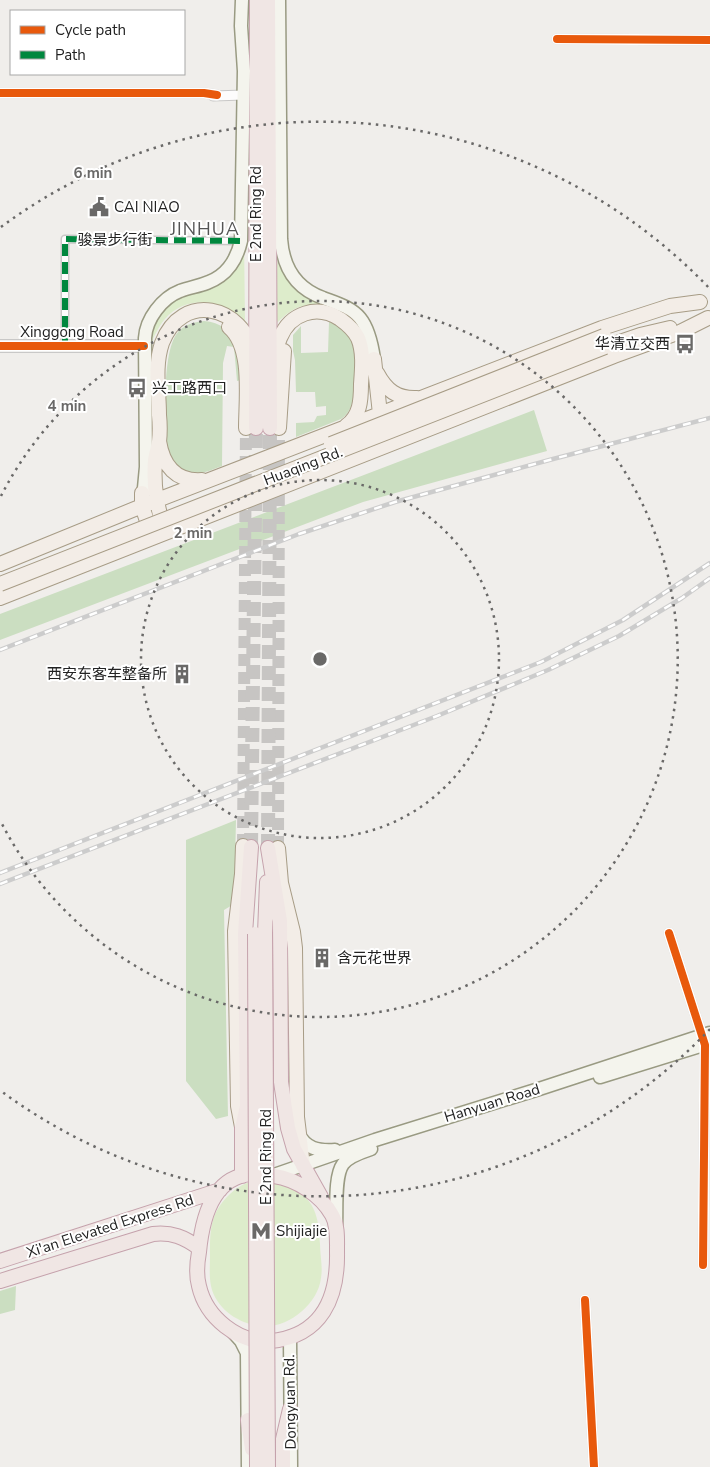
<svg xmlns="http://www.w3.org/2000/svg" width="710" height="1467" viewBox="0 0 710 1467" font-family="'Nunito Sans','Noto Sans SC',sans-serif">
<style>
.grass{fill:#ddeccb}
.forest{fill:#cbdec1}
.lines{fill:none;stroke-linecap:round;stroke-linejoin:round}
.secondary-tunnel{stroke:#c7c5c3;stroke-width:12;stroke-dasharray:12 6;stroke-linecap:butt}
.trunk-tunnel{stroke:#c7c5c3;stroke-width:14;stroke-dasharray:14 7;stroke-linecap:butt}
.pedestrian-casing{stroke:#c9c8c7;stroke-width:9}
.minor-casing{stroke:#c9c8c7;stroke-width:11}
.tertiary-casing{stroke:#c9c8c7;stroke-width:14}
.secondary-casing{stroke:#999a82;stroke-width:15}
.primary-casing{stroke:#a79c86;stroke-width:16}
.trunk-casing{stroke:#c5a2ac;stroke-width:16}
.pedestrian{stroke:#fdfcfc;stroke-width:6}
.minor{stroke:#fdfcfc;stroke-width:9}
.tertiary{stroke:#fdfcfc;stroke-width:11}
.secondary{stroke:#f4f4ed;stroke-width:12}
.primary{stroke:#f3ede7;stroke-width:14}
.trunk{stroke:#f0e6e4;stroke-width:14}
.rail-casing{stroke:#ccc;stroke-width:4.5}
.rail{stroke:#fff;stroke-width:2.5;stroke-dasharray:8;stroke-linecap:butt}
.primary-bridge-casing{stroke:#a79c86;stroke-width:16;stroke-linecap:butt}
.trunk-bridge-casing{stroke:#c5a2ac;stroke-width:16;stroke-linecap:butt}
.primary-bridge{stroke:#f3ede7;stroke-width:14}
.trunk-bridge{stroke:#f0e6e4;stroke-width:14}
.quiet{stroke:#00873e;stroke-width:6;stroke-dasharray:12 6;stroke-linecap:butt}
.cycleway-casing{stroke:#fff;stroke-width:11}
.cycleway{stroke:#e8590c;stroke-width:8}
.ring{fill:none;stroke:#6a6968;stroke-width:2.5;stroke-dasharray:2.5 5}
.labels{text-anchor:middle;stroke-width:4;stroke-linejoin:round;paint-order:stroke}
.poi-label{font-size:15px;fill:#222;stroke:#fff;text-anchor:start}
.street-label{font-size:15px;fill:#222;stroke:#fff}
.quarter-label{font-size:18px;letter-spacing:1px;fill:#555;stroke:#fff}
.centre{fill:#6a6968;stroke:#fff;stroke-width:2.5}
.ring-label{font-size:15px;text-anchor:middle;font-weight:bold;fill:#6a6968;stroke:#fff;stroke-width:4;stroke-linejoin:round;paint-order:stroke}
</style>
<rect width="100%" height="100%" fill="#f0eeeb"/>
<path class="grass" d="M244 236 245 324C226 298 186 294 165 319 158 327 154 337 150 346L148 338 158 315 172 301 209 286Z
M276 258C290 300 326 293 352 320 322 304 303 295 276 324Z
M269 1181C283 1183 296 1188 306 1198 318 1210 319 1228 320 1244 320 1255 323 1267 321 1278 318 1304 288 1329 261 1326 239 1324 216 1309 211 1286 209 1276 210 1266 210 1256 210 1229 210 1213 230 1194 235 1189 243 1184 250 1182 256 1181 263 1182 269 1181Z"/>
<path class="forest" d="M204 321C238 324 238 353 241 380L237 381 234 347 227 346 223 363 222 466C197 476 181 481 168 452 165 426 161 348 179 331 186 324 195 322 204 321Z
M329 322C337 325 346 330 350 338 357 351 356 389 352 403 350 410 347 415 341 419L296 437V423L314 422 317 416 326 415V406L316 407 315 392H296L295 360 293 351V335L301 326V353L328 352Z
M534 410 547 451 363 502 0 640V614Z
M236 820 234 904 224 910 228 1116 216 1119 186 1081V840Z
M16 1286 15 1310 0 1314V1291Z"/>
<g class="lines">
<path class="secondary-tunnel" d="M243 846 246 428
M278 848 279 428"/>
<path class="trunk-tunnel" d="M251 847 256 428
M268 848 270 428"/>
<defs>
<path id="pedestrian" d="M65 346V239L241 241"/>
<path id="minor" d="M557 39 710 40
M0 93H204L217 95
M213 96 244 95
M669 933 705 1045 703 1265
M585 1300 594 1467"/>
<path id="tertiary" d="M0 346H144"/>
<path id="secondary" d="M279 0 281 239C283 267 295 288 323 298 336 303 351 307 360 318 369 329 372 345 374 359
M144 488 146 467 145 338C146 319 162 298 180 291 194 286 208 285 220 276 231 268 238 254 241 241L244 71 241 26 242 0
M600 1077 710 1043
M298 1133C306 1149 318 1151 335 1150
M274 1175 375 1140 539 1089 710 1033
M336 1226C337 1210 334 1176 343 1164 349 1156 362 1152 371 1149
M233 1332 241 1341 247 1353 248 1467
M290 1337 291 1467"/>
<path id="primary" d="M229 327C253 347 246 399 246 428
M605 347 640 335 670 328
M374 359 380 414 383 422
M274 365C275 356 276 347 280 338 290 313 317 304 340 319 347 324 354 330 358 338 364 352 362 370 361 384 361 401 360 416 346 426
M377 373C386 390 397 399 417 398
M279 428 284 351
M159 441C163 466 176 482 202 480
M142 493V506L152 536
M165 532C157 506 153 488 155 460 156 454 158 448 159 442 160 433 160 424 159 415 159 391 154 367 162 343 182 291 243 305 254 355
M0 564 142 506 602 328 670 306 700 302
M0 598 614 356 680 332 708 318
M278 848 281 883 293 932 295 948 297 1117 303 1166
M242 1127 238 1106 235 931 242 874 243 846"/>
<path id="trunk" d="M268 0 270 428
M256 428 257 0
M268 848 280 921 281 1082 288 1128 294 1149 321 1197
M265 933 267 882
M251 1174C259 1175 266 1174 274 1176 296 1179 321 1195 332 1215 338 1225 337 1240 337 1252 338 1297 322 1336 271 1341 238 1344 206 1317 199 1286 196 1275 197 1263 199 1252 202 1220 212 1177 251 1174Z
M242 1176V1129L247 1106 245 934 251 847
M0 1261 220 1190
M0 1281 153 1234C172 1232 184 1237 199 1248
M248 1420 252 1449
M283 1467V1439L290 1409"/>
</defs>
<use href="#pedestrian" class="pedestrian-casing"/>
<use href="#minor" class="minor-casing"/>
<use href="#tertiary" class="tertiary-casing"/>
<use href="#secondary" class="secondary-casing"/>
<use href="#primary" class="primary-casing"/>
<use href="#trunk" class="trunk-casing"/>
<use href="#pedestrian" class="pedestrian"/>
<use href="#minor" class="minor"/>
<use href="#tertiary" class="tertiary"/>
<use href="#secondary" class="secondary"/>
<use href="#primary" class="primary"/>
<use href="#trunk" class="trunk"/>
<defs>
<path id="rail" d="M0 650 299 534 395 502 553 459 710 418
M0 873 541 662 623 620 710 563
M0 884 437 716 548 670 619 636 682 598 710 578"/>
</defs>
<use href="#rail" class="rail-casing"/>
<use href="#rail" class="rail"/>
<defs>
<path id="primary-bridge" d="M331 444 604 336
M0 584 605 347"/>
<path id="trunk-bridge" d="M265 933 268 1467
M255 934 257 1467"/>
</defs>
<use href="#primary-bridge" class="primary-bridge-casing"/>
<use href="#trunk-bridge" class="trunk-bridge-casing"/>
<use href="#primary-bridge" class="primary-bridge"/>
<use href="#trunk-bridge" class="trunk-bridge"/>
<path class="quiet" d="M65 346V239L241 241"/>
<defs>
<path id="cycleway" d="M557 39 710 40
M0 93H204L217 95
M0 346H144
M669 933 705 1045 703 1265
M585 1300 594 1467"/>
</defs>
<use href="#cycleway" class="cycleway-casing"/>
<use href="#cycleway" class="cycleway"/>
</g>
<g class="ring">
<circle cx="320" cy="659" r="179"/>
<path d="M1 496A358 358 0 1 1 1 822"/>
<path d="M710 1029A537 537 0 0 1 1 1091M1 227A537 537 0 0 1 710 289"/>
</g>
<defs>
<symbol id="civic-bare" viewBox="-9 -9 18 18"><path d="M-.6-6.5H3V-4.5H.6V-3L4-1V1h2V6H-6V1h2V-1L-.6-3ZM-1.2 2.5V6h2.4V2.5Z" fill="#6a6968" stroke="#fff" stroke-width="2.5" paint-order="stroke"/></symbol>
<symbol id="bus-bare" viewBox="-9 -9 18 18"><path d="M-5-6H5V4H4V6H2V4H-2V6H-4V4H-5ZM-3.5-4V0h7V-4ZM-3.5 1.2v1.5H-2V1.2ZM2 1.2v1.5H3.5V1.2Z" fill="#6a6968" stroke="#fff" stroke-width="2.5" paint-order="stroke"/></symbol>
<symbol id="building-bare" viewBox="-9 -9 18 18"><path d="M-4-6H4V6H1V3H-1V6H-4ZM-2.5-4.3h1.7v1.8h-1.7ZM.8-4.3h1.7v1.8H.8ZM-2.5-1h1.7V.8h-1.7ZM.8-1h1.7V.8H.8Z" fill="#6a6968" stroke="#fff" stroke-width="2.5" paint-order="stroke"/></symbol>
<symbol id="metro-bare" viewBox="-9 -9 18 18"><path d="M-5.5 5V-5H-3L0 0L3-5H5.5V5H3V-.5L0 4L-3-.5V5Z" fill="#6a6968" stroke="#fff" stroke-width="2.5" paint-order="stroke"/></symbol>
</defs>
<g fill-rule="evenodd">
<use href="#civic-bare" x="85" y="193" width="28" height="28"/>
<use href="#bus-bare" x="671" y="330" width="28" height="28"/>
<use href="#bus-bare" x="123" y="374" width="28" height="28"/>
<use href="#building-bare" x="168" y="660" width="28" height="28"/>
<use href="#building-bare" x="308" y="944" width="28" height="28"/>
<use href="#metro-bare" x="247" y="1217" width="28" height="28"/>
</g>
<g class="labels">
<g class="poi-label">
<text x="114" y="212">CAI NIAO</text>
<text x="670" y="349" text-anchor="end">华清立交西</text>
<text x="152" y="393">兴工路西口</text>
<text x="167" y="679" text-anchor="end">西安东客车整备所</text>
<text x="337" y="963">含元花世界</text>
<text x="276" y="1236">Shijiajie</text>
</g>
<g class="street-label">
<text transform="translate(256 214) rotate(-90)" y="5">E 2nd Ring Rd</text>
<text x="115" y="245">骏景步行街</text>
<text x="72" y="337">Xinggong Road</text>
<text transform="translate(303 466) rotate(-21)" y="5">Huaqing Rd.</text>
<text transform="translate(492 1103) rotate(-17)" y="5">Hanyuan Road</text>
<text transform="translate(266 1157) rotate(-90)" y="5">E 2nd Ring Rd</text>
<text transform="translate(110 1226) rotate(-18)" y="5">Xi'an Elevated Express Rd</text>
<text transform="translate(290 1402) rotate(-91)" y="5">Dongyuan Rd.</text>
</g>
<g class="quarter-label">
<text x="205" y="235">JINHUA</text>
</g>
</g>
<circle cx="320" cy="659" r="8" class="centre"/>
<g class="ring-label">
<text x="93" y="178">6 min</text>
<text x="67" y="411">4 min</text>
<text x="193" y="538">2 min</text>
</g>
<rect x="10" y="10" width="175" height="65" fill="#ffffff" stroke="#a7a7a7"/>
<rect x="20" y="26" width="25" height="8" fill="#e8590c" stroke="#a7a7a7"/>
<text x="55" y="35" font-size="15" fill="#222222">Cycle path</text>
<rect x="20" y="51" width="25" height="8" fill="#00873e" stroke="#a7a7a7"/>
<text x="55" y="60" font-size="15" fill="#222222">Path</text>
</svg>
